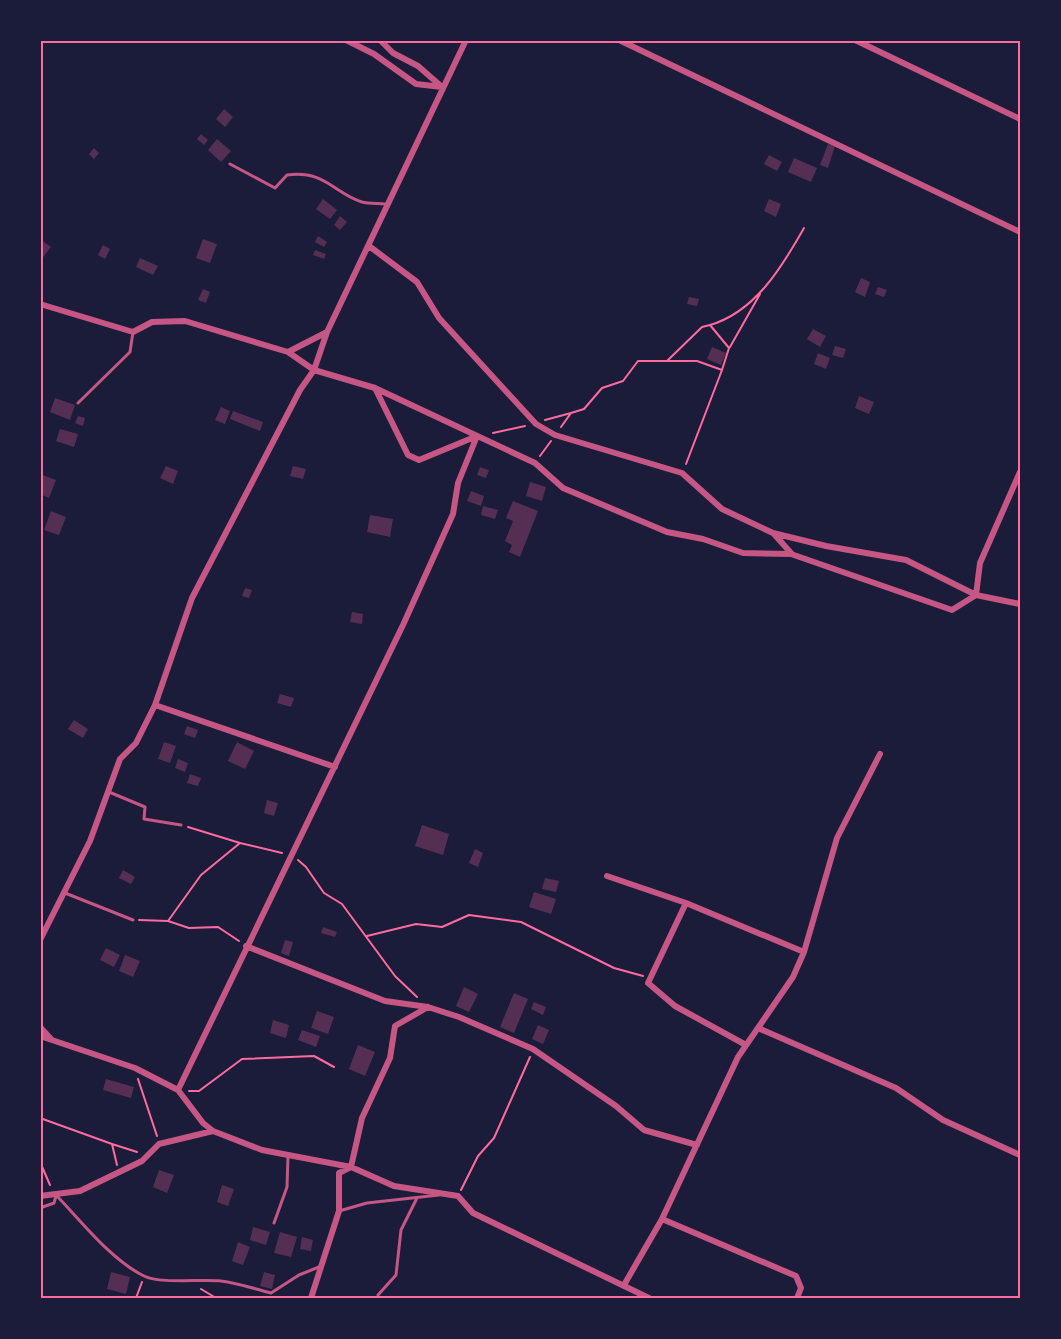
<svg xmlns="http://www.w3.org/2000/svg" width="1061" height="1339" viewBox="0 0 1061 1339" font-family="Signika,sans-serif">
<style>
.building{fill:#542f53}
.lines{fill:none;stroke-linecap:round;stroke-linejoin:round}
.path{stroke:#ff6b9d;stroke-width:2}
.service{stroke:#c65784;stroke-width:3}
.minor{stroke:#c65784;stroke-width:6}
.neatline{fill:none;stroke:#ff6b9d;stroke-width:2}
</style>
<rect width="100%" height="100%" fill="#1b1b3a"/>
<path class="building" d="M224 109 233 117 225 127 216 119Z
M201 134 208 140 204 145 197 139Z
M217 139 231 151 221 162 208 150Z
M828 144 835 146 828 168 820 165Z
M94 148 99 153 94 159 89 154Z
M769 155 782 162 777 171 764 164Z
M794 158 817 168 811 182 788 172Z
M323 199 337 210 330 219 316 209Z
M769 199 781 204 776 217 764 211Z
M340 216 347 222 340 230 334 225Z
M318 236 327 242 324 247 315 242Z
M40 239 51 247 40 261Z
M203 239 217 244 210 263 196 258Z
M103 245 110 249 105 259 98 255Z
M315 250 326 254 324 259 313 255Z
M140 258 158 266 153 275 136 267Z
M861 278 870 282 865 297 855 292Z
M878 287 887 290 884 297 875 294Z
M203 289 210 292 206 303 198 300Z
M689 297 699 299 697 306 687 304Z
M813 329 826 336 820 347 807 339Z
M835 346 846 349 843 358 832 355Z
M712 347 726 353 721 365 707 359Z
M818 353 830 358 826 369 814 364Z
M859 396 874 402 869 414 855 408Z
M55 398 75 405 70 420 50 412Z
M221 407 230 411 225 424 215 420Z
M233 411 263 422 260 431 230 419Z
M78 416 85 418 83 426 75 423Z
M60 429 78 434 74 447 56 441Z
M166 466 178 471 173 484 160 478Z
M293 466 306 469 303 479 290 476Z
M480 467 489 470 486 478 477 475Z
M40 474 56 480 49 498 40 494Z
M530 482 546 487 542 501 526 496Z
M471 491 484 496 481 506 467 501Z
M513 501 538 511 520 557 509 552 512 545 505 541 513 521 506 518Z
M483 506 498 510 495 519 481 515Z
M51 511 66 517 59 535 44 530Z
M370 515 393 519 390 537 367 532Z
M245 588 252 590 249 598 242 596Z
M352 612 363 614 362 624 350 622Z
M280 694 294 698 291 707 277 703Z
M74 720 88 729 83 738 68 729Z
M187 726 198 730 195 738 184 734Z
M164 742 176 746 170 763 158 759Z
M237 742 254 751 245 769 228 761Z
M178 759 188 763 185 772 175 768Z
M190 774 201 778 198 786 187 783Z
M267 800 278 803 274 816 264 813Z
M422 825 449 834 443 855 415 846Z
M475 849 483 853 478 867 469 863Z
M123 870 135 877 131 884 119 878Z
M545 878 559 881 556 892 542 889Z
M534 892 556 899 551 914 529 907Z
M323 927 337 932 335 937 321 933Z
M285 940 293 942 289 956 281 953Z
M106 948 120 955 114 967 100 960Z
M125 955 140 961 133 977 119 971Z
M464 987 478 994 469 1012 456 1006Z
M514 993 528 999 514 1033 500 1027Z
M534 1002 546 1007 543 1015 531 1009Z
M317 1011 334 1017 328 1034 311 1028Z
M273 1020 289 1025 286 1038 270 1033Z
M538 1025 549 1030 543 1044 532 1039Z
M302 1030 320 1036 316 1047 298 1040Z
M358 1045 375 1052 365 1076 349 1069Z
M106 1079 134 1087 131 1098 103 1090Z
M159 1170 174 1175 167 1193 153 1187Z
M222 1185 234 1189 228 1206 217 1202Z
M253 1227 270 1232 266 1245 250 1240Z
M280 1232 297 1237 291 1257 274 1253Z
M302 1237 313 1240 311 1251 300 1249Z
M238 1242 250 1247 243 1265 232 1261Z
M111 1272 130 1277 126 1294 107 1289Z
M264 1272 275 1275 272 1289 260 1286Z"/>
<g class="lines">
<path class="path" d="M710 325C755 312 782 267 804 228
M730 347 760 294
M667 361 702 327 710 325 729 348 722 370
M545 420 571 413
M561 427 571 413 584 409 602 388 623 381 638 361H697L722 370 686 464
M493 433 525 426
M540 456 551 441
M188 827 240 843
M298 860 306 867 324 893 342 904 395 976 417 997
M139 920 168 921 189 928 218 927 239 941
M168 921 201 875 240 843 282 853
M367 936 416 924 442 927 469 915 521 922 614 968 643 976
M138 1079 157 1136
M189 1091H199L242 1059 314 1056 334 1067
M40 1118 112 1144 117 1165
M112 1144 137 1152
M40 1162 50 1185
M461 1190 478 1156 494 1138 530 1057
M201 1289 216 1298
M136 1298 142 1282"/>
<path class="service" d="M230 164 275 188 287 175C326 170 333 193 362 202 369 204 379 203 386 204
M78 403 130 352 133 332
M109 792 145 807 144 819 181 825
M65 893 133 920
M56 1195C81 1221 111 1260 144 1276 160 1284 201 1279 221 1281 238 1283 255 1289 271 1293L299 1275 319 1267
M40 1208 54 1203 56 1196
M339 1211 367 1203 439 1195
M274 1223 287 1187 288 1156
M378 1295 396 1275 401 1230 417 1198"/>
<path class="minor" d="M346 40 374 54 416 84 442 87 418 66 393 53 380 40
M619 40 1020 232
M855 40 1020 119
M369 246 417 282 439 318 536 424 555 435 682 473 722 509 773 533 826 546 906 560 976 595 980 563 1020 472
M40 304 133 332 152 322 185 321 288 352 314 370 375 388 535 463 563 488 667 532 703 539 743 553 791 554 952 610 976 595 1020 604
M327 332 466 40
M375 388 408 455 419 460 477 436
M774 534 791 553
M155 705 335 767
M607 876 686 903 804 952
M686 903 648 983 675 1006 746 1045
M40 940 90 841 120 759 136 743 155 705 192 598 300 390 314 370 327 332 288 352
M246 946 385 1001 428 1007 459 1017 533 1049 616 1106 644 1130 697 1145
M40 1027 51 1039
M758 1028 896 1088 943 1120 1020 1155
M40 1036 135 1068 178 1090 203 1123 213 1131 262 1150 351 1167 394 1186 458 1196 473 1213 649 1298
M178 1090 403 625 453 514 458 483 477 436
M40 1196 80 1191 142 1161 159 1144 213 1131
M662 1219 796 1276 801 1288 797 1298
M624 1285 662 1219 738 1057 793 977 804 952 837 838 880 754
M311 1298 339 1211V1173L351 1167 362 1118 390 1058 395 1026 428 1007"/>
</g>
<rect width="1061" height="1339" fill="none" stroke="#1b1b3a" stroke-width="84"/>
<rect x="42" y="42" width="977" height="1255" class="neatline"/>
</svg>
